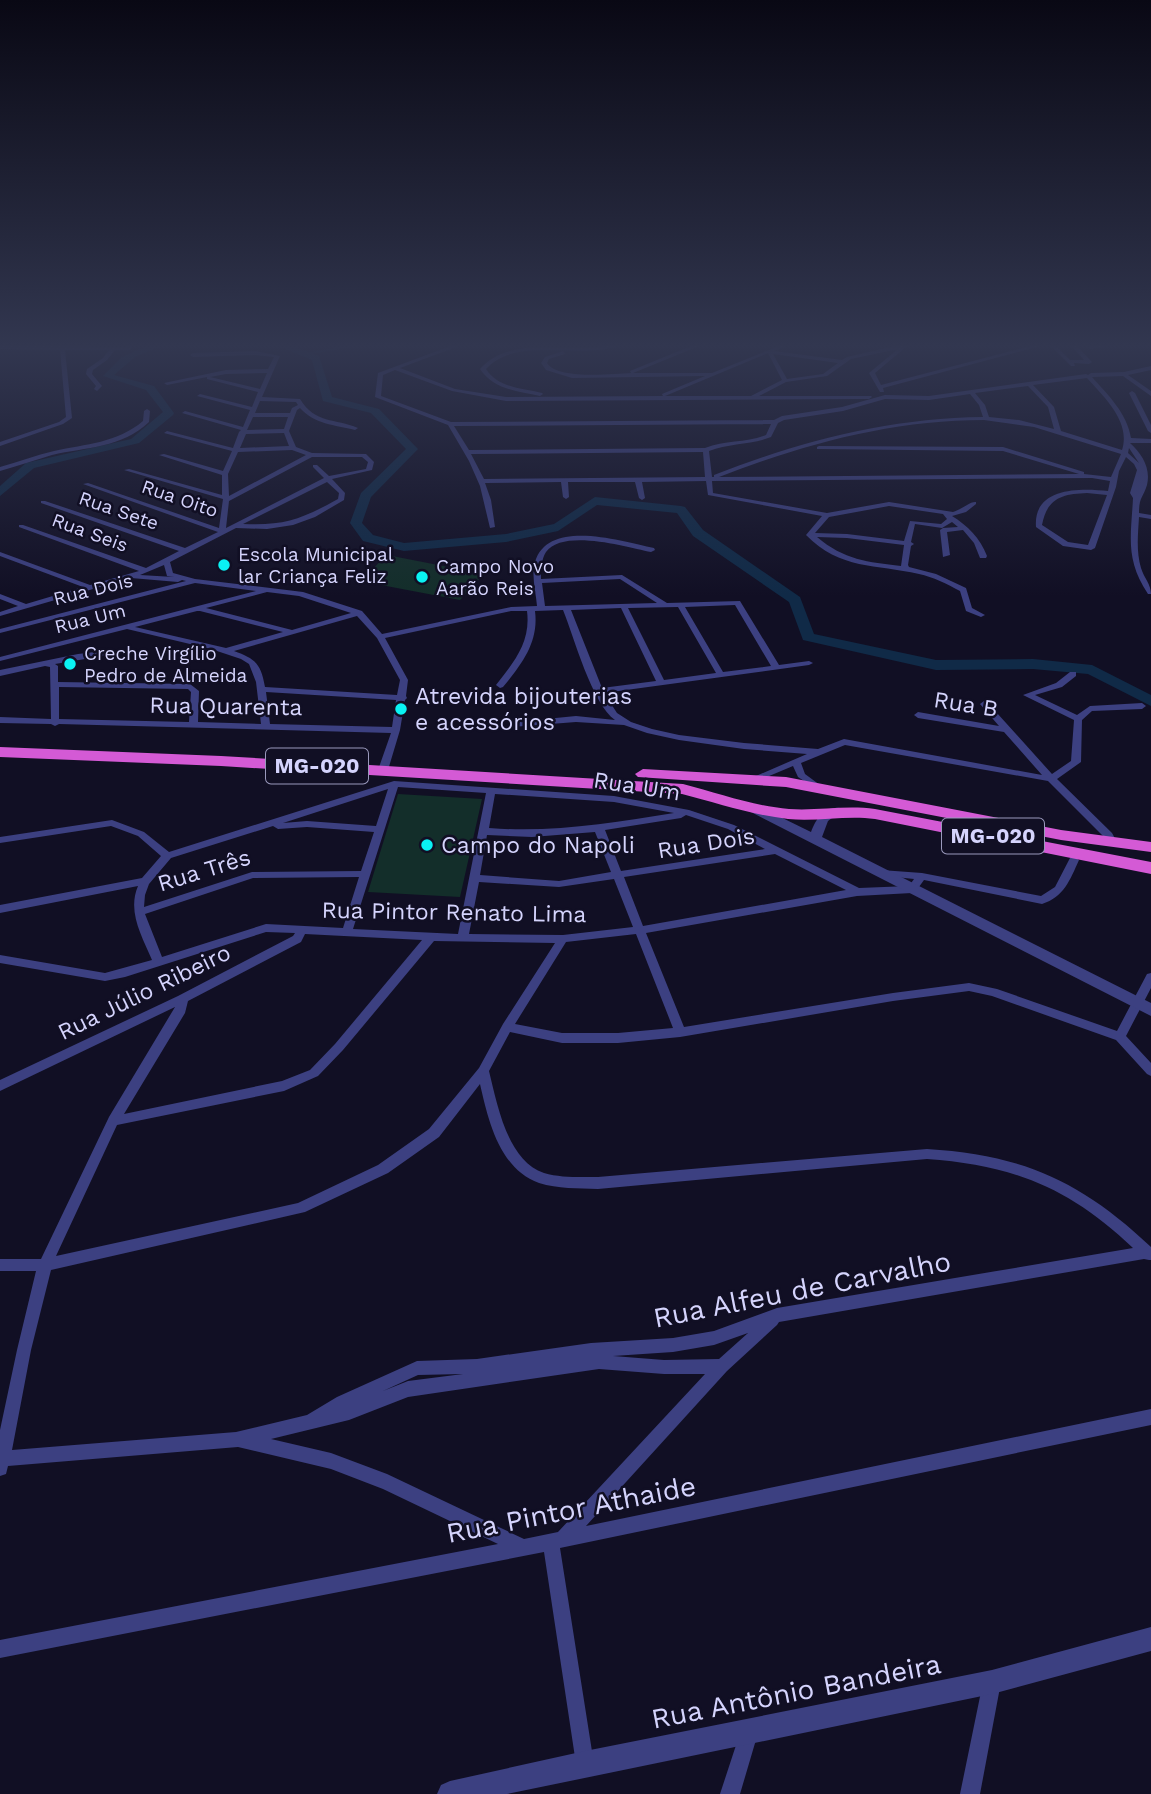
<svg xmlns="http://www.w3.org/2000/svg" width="1151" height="1794" viewBox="0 0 1151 1794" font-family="'Work Sans',sans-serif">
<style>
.green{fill:#132e2a}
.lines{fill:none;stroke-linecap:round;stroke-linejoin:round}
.stream{stroke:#102a47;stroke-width:2}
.river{fill:#102a47;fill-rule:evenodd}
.minor{fill:#3c4081;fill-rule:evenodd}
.tertiary{fill:#3c4081;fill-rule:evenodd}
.trunk{fill:#d45ad5;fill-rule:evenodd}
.poi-dot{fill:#0af2f3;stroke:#110f24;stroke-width:2.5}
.labels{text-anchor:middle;stroke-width:5;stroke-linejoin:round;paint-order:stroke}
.far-street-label{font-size:19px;fill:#d5d4fd;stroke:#110f24}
.far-poi-label{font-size:19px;fill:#d5d4fd;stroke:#110f24;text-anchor:start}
.shield{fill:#110f24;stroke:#9a99bc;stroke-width:2}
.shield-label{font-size:21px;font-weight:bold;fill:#d5d4fd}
.poi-label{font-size:23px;fill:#d5d4fd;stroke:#110f24;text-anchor:start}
.street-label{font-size:23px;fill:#d5d4fd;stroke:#110f24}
.near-street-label{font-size:28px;fill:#d5d4fd;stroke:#110f24}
</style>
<rect width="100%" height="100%" fill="#110f24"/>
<path class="green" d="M387 555 484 574 460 600 360 581Z
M398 794 482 799 460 897 368 892Z"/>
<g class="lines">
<path class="stream" d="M305 354 363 344"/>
<path class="river" d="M273 344H287L319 356 332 397 379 409 418 449 371 497 362 523 373 535 404 543 506 534 554 524 595 497 681 506 685 507 703 530 800 597 814 634 936 660 1033 659 1092 665 1151 695V706L1088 674 1033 669 936 670 803 640 789 602 693 536 677 513 597 505 558 531 506 542 404 551 363 541 350 523 361 493 406 449 371 413 323 401 312 360Z
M149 345 165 344 135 357 114 375 154 386 174 413 173 415 139 443 34 468 0 496V486L26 463 131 439 163 412 146 390 103 376 122 357Z"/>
<path class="minor" d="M59 344H65V346L123 347H126L128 344H133L130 350H115L107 360 93 370 92 374 102 386 97 391 94 389 96 386 86 374 87 369 103 358 109 350H65L72 418 63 424 0 446V442L59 422 66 417 60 350 0 349V345L60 346Z
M456 344H464L400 368 455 389 506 397 663 396 662 394 705 376 572 378 546 370 541 363 545 357 563 351 565 354 549 359 547 363C558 380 612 374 631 373L630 371 696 344H704L633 373H712L784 344H792L774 351 842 360 847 357 903 344H914L906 347 875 373 881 385 1038 344H1048L883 388 884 392H880L869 373 898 349 851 359 827 376 786 382 759 396H871L872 397 869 399 506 401 452 391 395 370 383 375 381 396 451 422 774 420 782 416 842 407 885 395 929 396 1086 374 1088 375 1091 373 1124 372 1151 366V370L1128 375 1151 391V396L1123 376 1092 377C1108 395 1127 413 1131 438L1151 439V443H1130C1142 454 1151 468 1147 485 1143 498 1139 497 1139 513L1151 515V519L1139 517C1138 534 1136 551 1141 568 1144 578 1151 584 1151 594H1148C1125 559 1131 537 1133 498L1130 493 1137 470 1134 464 1126 457 1119 471 1116 487 1095 548 1091 550 1063 546 1036 527C1033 487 1080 488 1108 491L1110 481 1092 478 712 481 713 493 827 513 889 502 953 512C961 510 970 501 976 502V504L966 512 952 516C968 526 980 538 987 556L986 558H980L974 543 963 530 947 532 950 555 943 557 940 530 943 528 958 527 952 522 942 528 915 524 911 542 914 544 911 546 908 565 909 567 936 574 966 588 972 608 985 615 981 617 966 611 960 591C947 584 933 577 919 574 876 564 840 570 806 535L822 516 708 495 706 481 642 482 645 498 642 500 639 498 635 482H568L569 497 566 499 563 497 561 482 485 483 491 500 495 527 490 528 480 486 469 461 448 425 375 397 378 373ZM768 353 782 380 751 396H665ZM773 354 838 363 823 374 787 379ZM1087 378C1105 398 1131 422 1122 450L1061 431 1054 407 1033 385ZM1028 386 1048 407 1054 429 1019 420 989 417 985 405 975 393ZM970 394 979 405 983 417C889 418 801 441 714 475V477H712L709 451C729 443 751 445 771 437L778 423 784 420 843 411 885 399 929 400ZM984 420 1034 427 1121 454 1111 477 1084 474V472L1003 447 819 446 817 447V449L1003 451 1079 474 719 477C804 444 892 420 984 420ZM771 424 766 435C747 443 725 440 705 448L469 450 454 426ZM1129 448 1139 463 1128 453ZM703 452 705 477 484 479 471 454ZM1087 493 1107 495 1088 545 1068 542 1042 525C1047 498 1062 494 1087 493ZM889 506 943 514 947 519 941 524 910 521 904 541 847 534 815 533 829 517ZM817 537 847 538 904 545 901 566C868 562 844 560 817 537Z
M614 344H623C581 362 518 334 486 369 498 388 522 388 542 393L543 394 540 396C518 391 494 390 480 369 511 333 572 355 614 344Z
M1049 344H1054L1070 360H1084L1070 344H1075L1092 362 1089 364 1074 363 1075 366H1071Z
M1100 344H1119L1091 349 1088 347Z
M1147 344H1151V348Z
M255 351 280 356 262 397 300 399C315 424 335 418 358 428L355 430C335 425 314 424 300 408L297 410 289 431 296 447 312 453 366 454 374 462 372 470 332 479 345 493 344 500 315 517 293 525 267 529 236 528 170 562 173 573 195 579 303 592 362 611 382 634 511 607 537 606C536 592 531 576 535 562 548 518 621 541 654 548L655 550 651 552C627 547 563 528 546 552 541 560 541 570 541 579L622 575 667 603 740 601 779 665 809 661 813 663 809 665 604 693 617 713 631 722 652 729 679 735 744 743 818 749 844 739 1042 775 1004 732 918 718 914 715 918 712 999 726 980 704 984 701 987 702 1052 774 1071 761 1074 720 1023 695 1056 683 1070 672H1076V676L1062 687 1035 695 1077 715 1090 706 1142 703 1146 706 1142 709 1092 711 1082 720 1081 762 1057 779 1112 833 1118 844 1117 846H1109L1104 837 1048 781 845 745 801 763 805 774 824 788 819 791 798 777 793 766 757 781H751L749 779 807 754 744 749 679 740 647 733 624 725 576 722 512 727 511 725 515 722 576 716 615 720C592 704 574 637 563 610L535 611C539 642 522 664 503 687L500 688 496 685C514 662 531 642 527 611H511L385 638 408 680 406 696 407 698 405 700 400 730 388 770 383 773 378 770 391 733 59 724 55 726 51 724 0 723V717L51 719 50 667 45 666 0 676V670L78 654 112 650 116 652 115 654 55 664 58 666V682L190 684 199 691 198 722 261 724 256 682 249 664 241 659 211 649 127 629 0 661V657L256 591 195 583 0 633V629L186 581 182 580 178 582 131 578 0 616V612L18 606 0 599V594L26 604 83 587 0 556V552L90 585 139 571 19 527V525H23L146 568 179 551 41 503V501H45L185 548 218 532 83 484 88 483 219 528 223 499 124 470 129 469 222 495V475L159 455 164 454 223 471 232 451 164 433 167 431 233 448 239 432 241 430 182 413 185 411 243 427 250 410 197 396 200 394 252 407 258 392 207 379V377L167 385 164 383 226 370 268 369 274 357 255 355 193 357 190 355 193 353ZM267 373 260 389 210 377 226 374ZM260 401 296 402 298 405 292 408 290 413H255ZM253 417H288L284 429 247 430ZM284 433 289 446 240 448 246 434ZM292 450 306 455 229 496 228 474 238 452ZM312 457H362L368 462 366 469 329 476 317 465H313V467L324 478 226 528 229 501ZM327 482 339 493 338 499C302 519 284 526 243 524ZM164 565 167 576 174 577 140 575ZM620 579 657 603 545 606 542 583ZM267 592 299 596 351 613 292 630 206 608ZM735 605 771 666 723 672 685 607ZM678 607 716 673 664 680 628 608ZM621 608 656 681 602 688 571 610ZM197 611H200L283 632 226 648 135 627ZM357 616 377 638 400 680 397 695 265 687C261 664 256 659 234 651ZM59 687 188 689 191 692 189 722 59 719ZM266 692 396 700 392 727 270 724Z
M1132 391 1135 393 1151 425V433L1148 431 1129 393Z
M147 409 150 411 149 422C122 448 86 447 52 455 35 460 18 466 0 471V467C18 462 36 455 54 451 86 444 117 443 143 421L144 411Z
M394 781 614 796 689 810 734 825 859 888 909 886 914 879 877 875 876 873 881 870 922 873 1041 896 1055 887 1070 858 1074 857 1079 860C1070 880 1064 897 1042 904L924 880 916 891 912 893 857 896 646 933 684 1027 893 993 969 983 997 989 1117 1031 1147 974 1151 973V988L1126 1036 1151 1063V1076L1147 1074 1116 1040 992 996 969 991 893 1001 680 1037 618 1043H562L510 1032 489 1071C497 1103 507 1161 544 1173 561 1178 580 1177 598 1177L927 1149C1023 1155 1081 1181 1151 1247V1260H1149L1144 1259 779 1322 777 1325 727 1371 586 1526 1151 1409V1425L560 1548 594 1764 592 1771 585 1773 578 1771 576 1764 544 1552 0 1658V1640L498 1544 383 1489 331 1469 238 1447 8 1466 6 1474 0 1476V1430L17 1350 36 1271H0V1259H41L109 1117 175 1007 0 1091V1080L178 996 293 936 295 933 266 932 125 977 105 981 0 963V955L105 973 152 960C142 936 127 912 138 886L0 913V905L142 878 161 856 138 836 111 826 0 843V837L112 820 144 832 169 852ZM398 787 486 793 458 934 353 929ZM388 789 376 826 307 821 283 823ZM495 794 614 802 674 813C612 823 551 833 489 828ZM686 815 728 829 765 849 621 871 605 830 681 818ZM273 826 278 829 307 827 374 832 361 871 252 872 144 907 145 895 149 884 171 858ZM595 832 611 872 559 881 480 875 487 835 532 837ZM775 854 846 890 643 926 624 877ZM359 877 343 928 266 924 162 957 145 914 253 878ZM614 879 633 927 563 935 469 934 479 882 559 887ZM305 934 422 940 335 1044 310 1070 282 1081 124 1114 185 1013 188 1001 301 942ZM636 934 673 1028 618 1033H562L515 1024 566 942ZM434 941 555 943 503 1024 479 1068 429 1129 378 1165 298 1203 56 1256 117 1125 284 1091 318 1076 343 1050ZM480 1084C488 1119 499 1169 539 1183 558 1189 578 1188 598 1189L927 1159C1013 1165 1070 1188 1133 1248L777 1308 714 1331 673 1338 591 1343 477 1359 417 1361 337 1397 307 1415 236 1432 12 1450 31 1350 51 1270 305 1212 388 1173 439 1137ZM748 1333 719 1359 664 1360 613 1356 673 1352 714 1345ZM599 1369 664 1374H705L558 1532 524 1539 387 1474 331 1453 271 1439 349 1420 408 1397ZM463 1374 408 1381 383 1391 418 1375Z
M992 1673 998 1676 1001 1682 980 1794H960L983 1682 986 1676Z
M749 1724 756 1726 758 1733 740 1794H720L740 1733 742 1726Z"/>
<path class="tertiary" d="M754 804 811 832C816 819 824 806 840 808L841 811 828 821 822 837 1151 1003V1016L749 811 748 808 749 805Z
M1151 1627V1651L992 1694 507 1794H437L441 1785 450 1781 585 1751 992 1670Z"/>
<path class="trunk" d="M0 747 221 756 683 784C718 793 753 806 789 809 817 811 846 805 875 809L1151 862V874L875 819C846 815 817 822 788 819 752 815 717 803 682 794L221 766 0 757Z
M643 769 786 777 1061 830 1151 842V852L1061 840 786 787 638 777 635 774Z"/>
</g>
<linearGradient id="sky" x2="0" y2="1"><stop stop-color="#090814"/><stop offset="0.58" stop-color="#323750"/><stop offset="1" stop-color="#323750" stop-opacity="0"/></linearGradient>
<rect width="1151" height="596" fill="url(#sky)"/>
<g class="poi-dot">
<circle cx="224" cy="565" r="7"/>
<circle cx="422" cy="577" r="7"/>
<circle cx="70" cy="664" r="7"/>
<circle cx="401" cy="709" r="7"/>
<circle cx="427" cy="845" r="7"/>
</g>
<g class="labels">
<g class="far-street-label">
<text transform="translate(180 498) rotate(19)" y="7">Rua Oito</text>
<text transform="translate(119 510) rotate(19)" y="7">Rua Sete</text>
<text transform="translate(90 532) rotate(20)" y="7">Rua Seis</text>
<text transform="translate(93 589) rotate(-14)" y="7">Rua Dois</text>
<text transform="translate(90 618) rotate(-14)" y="7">Rua Um</text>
</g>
<g class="far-poi-label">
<text x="238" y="561">Escola Municipal<tspan x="238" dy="22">lar Criança Feliz</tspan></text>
<text x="436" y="573">Campo Novo<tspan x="436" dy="22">Aarão Reis</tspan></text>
<text x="84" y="660">Creche Virgílio<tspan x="84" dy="22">Pedro de Almeida</tspan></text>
</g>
<g class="shield">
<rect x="266" y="748.5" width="102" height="35" rx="5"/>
<rect x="942" y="818.5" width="102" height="35" rx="5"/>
</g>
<g class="shield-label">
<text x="317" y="773">MG-020</text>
<text x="993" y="843">MG-020</text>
</g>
<g class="poi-label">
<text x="415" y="704">Atrevida bijouterias<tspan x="415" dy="26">e acessórios</tspan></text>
<text x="441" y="853">Campo do Napoli</text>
</g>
<g class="street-label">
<text transform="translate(966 704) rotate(9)" y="8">Rua B</text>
<text transform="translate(226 706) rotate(1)" y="8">Rua Quarenta</text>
<text transform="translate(637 786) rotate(9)" y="8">Rua Um</text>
<text transform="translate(706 843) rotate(-9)" y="8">Rua Dois</text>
<text transform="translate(204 870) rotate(-17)" y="8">Rua Três</text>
<text transform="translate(454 912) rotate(1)" y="8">Rua Pintor Renato Lima</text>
<text transform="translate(144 992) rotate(-26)" y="8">Rua Júlio Ribeiro</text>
</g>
<g class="near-street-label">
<text transform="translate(802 1289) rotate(-11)" y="10">Rua Alfeu de Carvalho</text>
<text transform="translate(571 1509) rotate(-11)" y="10">Rua Pintor Athaide</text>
<text transform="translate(796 1691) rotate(-11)" y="10">Rua Antônio Bandeira</text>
</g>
</g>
</svg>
